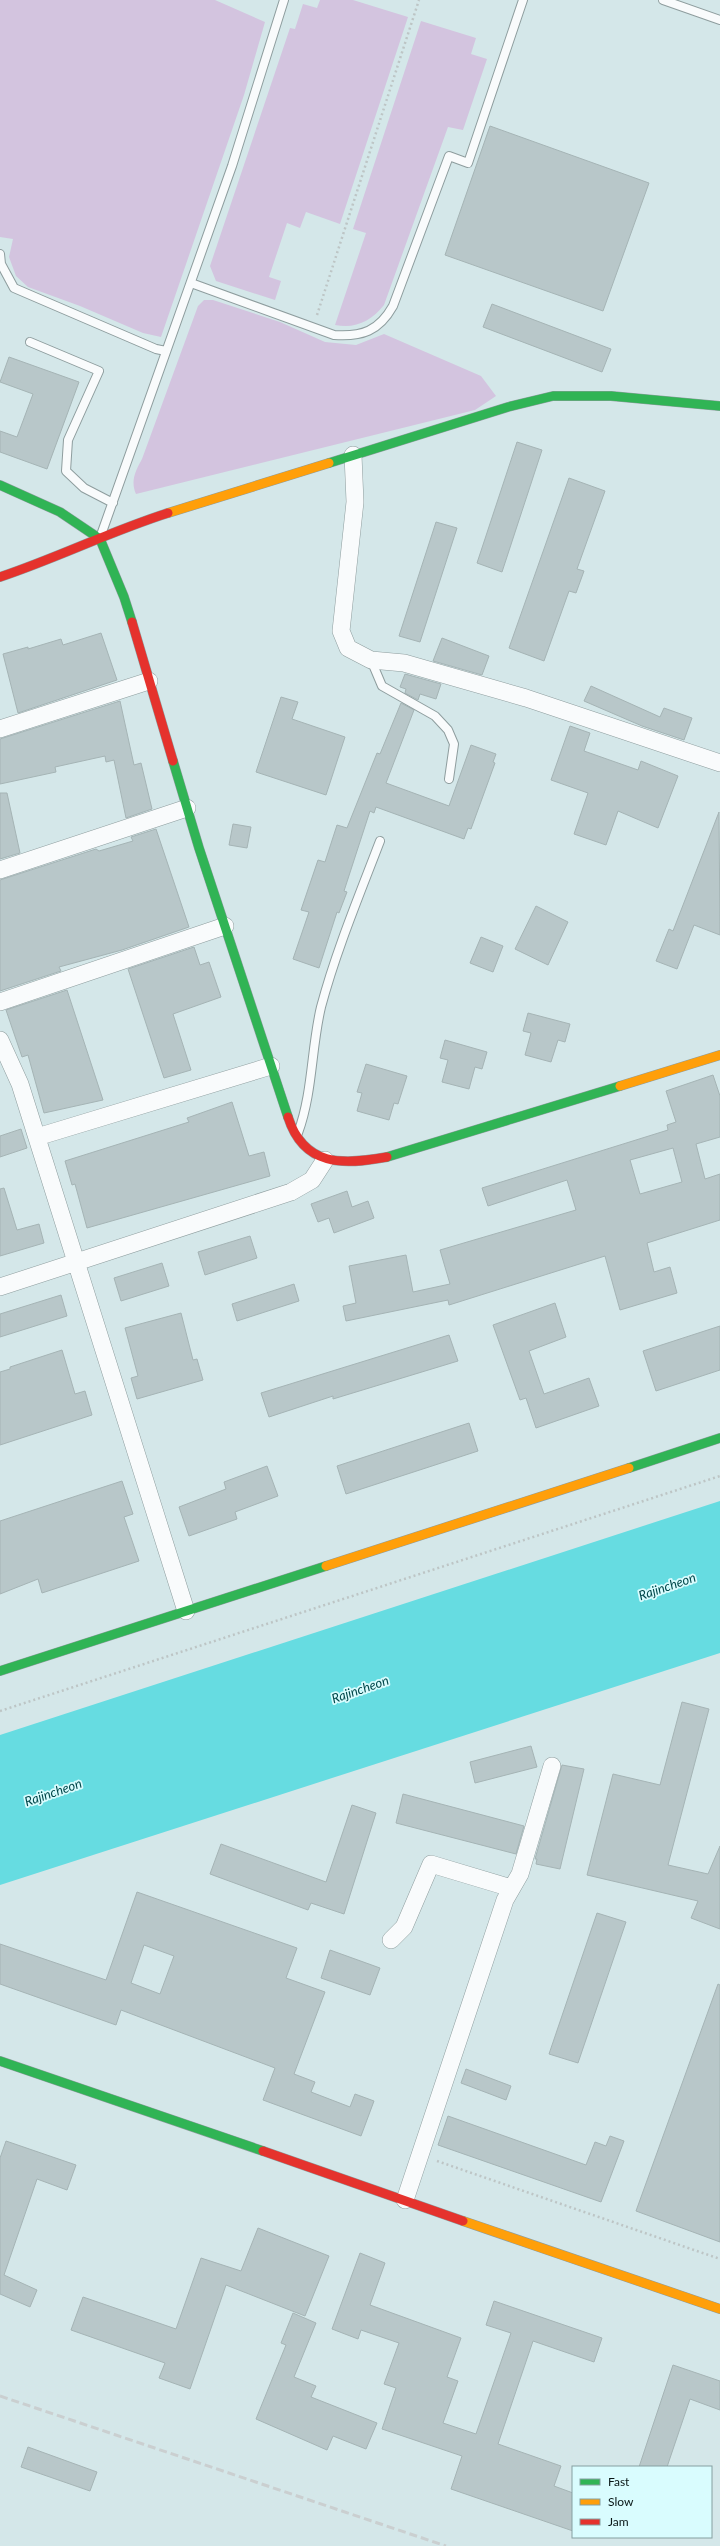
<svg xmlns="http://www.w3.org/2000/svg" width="720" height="2546" viewBox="0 0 720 2546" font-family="Lato,sans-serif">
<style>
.green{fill:#d3c4df}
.water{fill:#66dce1}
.building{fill:#b8c7c9;stroke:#a5b4b5;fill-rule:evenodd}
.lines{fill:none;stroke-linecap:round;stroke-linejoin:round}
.lane-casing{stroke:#8e9d9e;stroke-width:10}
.street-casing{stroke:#8e9d9e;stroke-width:18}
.fast-casing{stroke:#8e9d9e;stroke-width:10}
.slow-casing{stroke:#8e9d9e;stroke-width:10}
.jam-casing{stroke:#8e9d9e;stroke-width:10}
.path{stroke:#bdc5c5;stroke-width:2.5;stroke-dasharray:2 3;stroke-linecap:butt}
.lane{stroke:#f9fbfc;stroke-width:8}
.street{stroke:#f9fbfc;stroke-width:17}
.fast{stroke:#30b455;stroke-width:9}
.slow{stroke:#ff9f0a;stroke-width:9}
.jam{stroke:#e5322d;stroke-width:9}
.rail{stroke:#cacfd0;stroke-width:3;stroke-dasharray:8 4;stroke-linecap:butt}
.labels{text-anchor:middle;stroke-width:3.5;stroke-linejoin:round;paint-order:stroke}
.water-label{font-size:13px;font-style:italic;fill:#00474a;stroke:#d9fcfe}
</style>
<rect width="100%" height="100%" fill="#d4e7e9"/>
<path class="green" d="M0 0H215L265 22 244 95 161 337 143 333 80 306 28 287 16 276 9 257 13 239 0 237Z
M320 0H353L408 17 340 224 306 212 300 228 287 223 269 277 281 281 275 300 216 281 210 266 290 28 295 29 303 4 317 8Z
M421 21 476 38 471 54 487 59 463 130 448 127 384 305C371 321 356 329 335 325L366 233 353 229Z
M204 300H213L280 322 325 342 356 345 384 334 481 376 496 396 475 410 136 494C130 481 136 470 142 459L198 306Z"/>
<path class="water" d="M720 1501V1653L0 1885V1735Z"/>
<path class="building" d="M490 126 649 183 603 311 445 255Z
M492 304 611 349 602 372 483 327Z
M9 357 79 382 47 469 0 452V431L17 437 33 394 0 382Z
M517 442 542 450 502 572 477 563Z
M569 478 605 491 577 569 584 571 576 593 569 591 544 661 509 648Z
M436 522 457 528 420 642 399 636Z
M101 633 117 680 18 713 3 654 28 647V649L61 639 63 645Z
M442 638 489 656 482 675 433 661Z
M405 674 441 684 436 699 420 694 418 700 405 693 406 689 400 687Z
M591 686 660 717 664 708 692 718 684 740 642 726 584 701Z
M281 697 298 702 292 719 345 737 326 795 256 772Z
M120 701 134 765 141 763 152 809 126 818 114 760 106 762 105 756 55 767 56 772 0 784V739Z
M401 703 414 710 386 783 449 806 471 745 496 754 493 762 495 763 471 829 468 828 464 839 376 807 374 813 370 811 344 891 347 892 339 913 337 912 319 968 293 959 309 912 301 910 318 860 325 862 337 825 347 828 377 753 380 754Z
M570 726 590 733 584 751 638 770 641 761 678 776 658 828 618 811 606 845 574 834 588 793 551 780Z
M0 793H7L20 853 0 859Z
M719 812 720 935 694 925 677 969 656 961 669 929 673 931Z
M233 824 251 827 247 848 229 845Z
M156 829 189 927 122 950 59 967 61 971 0 991V880L96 849 99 851 133 841 131 837Z
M536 906 568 922 548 965 515 949Z
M481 937 503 946 493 972 470 963Z
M194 947 200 965 209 962 221 997 173 1014 191 1070 164 1078 128 969Z
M67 990 103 1100 44 1113 28 1055 22 1057 6 1010Z
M528 1013 570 1024 565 1042 558 1040 551 1062 525 1055 531 1033 523 1031Z
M445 1040 487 1052 482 1069 475 1067 469 1089 442 1082 448 1060 440 1058Z
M366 1064 407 1076 398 1104 394 1103 389 1120 357 1111 362 1093 357 1092Z
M713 1075 720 1096V1137L696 1144 705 1179 720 1174V1220L647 1243 654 1272 670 1267 677 1293 620 1310 605 1256 449 1305 448 1300 346 1321 343 1306 356 1303 349 1266 406 1255 413 1292 450 1284 440 1250 576 1210 567 1180 488 1206 482 1188 668 1130 667 1125 676 1122 666 1091ZM673 1148 682 1182 640 1194 630 1160Z
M232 1102 249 1156 264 1152 270 1176 87 1228 75 1184 72 1185 65 1161 189 1122 187 1118Z
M21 1129 27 1148 0 1157V1136Z
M4 1188 17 1230 39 1224 44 1243 0 1256V1189Z
M347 1191 352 1207 368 1201 374 1218 334 1233 329 1218 318 1222 311 1204Z
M250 1236 257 1258 205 1275 198 1252Z
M162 1263 169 1286 121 1301 114 1278Z
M294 1284 299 1301 237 1321 232 1304Z
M61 1295 67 1316 0 1337V1314Z
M555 1303 566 1337 529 1351 544 1394 589 1378 599 1406 536 1428 526 1398 520 1400 493 1325Z
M181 1313 193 1360 197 1359 203 1380 137 1399 131 1378 138 1376 125 1328Z
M720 1326V1370L656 1391 643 1351Z
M449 1335 458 1361 333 1399V1396L269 1417 261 1393Z
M62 1350 75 1394 85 1391 92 1415 0 1445V1372L10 1369V1367Z
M469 1423 478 1451 346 1494 337 1466Z
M267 1466 278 1496 235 1512 237 1519 189 1536 179 1507 226 1489 224 1482Z
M122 1481 133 1514 124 1517 139 1561 42 1593 38 1579 0 1594V1521Z
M682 1702 709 1709 668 1865 708 1874 720 1846V1929L691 1918 698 1901 587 1875 613 1774 660 1785Z
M531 1746 537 1767 475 1783 470 1762Z
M562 1765 584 1769 560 1869 536 1864 537 1859H535Z
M403 1794 524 1826 516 1854 396 1823Z
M352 1805 376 1813 344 1914 311 1903 308 1910 210 1874 221 1844 326 1882Z
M137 1892 297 1948 286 1978 325 1992 294 2074 315 2082 311 2092 350 2107 355 2094 374 2101 361 2136 263 2100 275 2068 121 2010 116 2025 0 1984V1944L106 1980ZM144 1945 174 1956 160 1994 131 1983Z
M597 1913 626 1922 578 2063 549 2054Z
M330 1950 380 1968 370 1995 321 1978Z
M718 1984 720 1985V2242L636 2211Z
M466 2069 511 2086 506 2100 461 2083Z
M448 2116 586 2165 595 2142 606 2146 610 2136 624 2141 601 2202 438 2145Z
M6 2141 76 2165 67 2190 37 2179 4 2275 37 2290 30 2307 0 2294V2158Z
M258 2228 329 2256 305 2316 226 2285 190 2389 159 2378 165 2363 71 2330 83 2297 176 2329 201 2258 241 2271Z
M360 2253 385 2263 370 2305 461 2338 447 2377 458 2381 443 2423 476 2434 511 2333 486 2325 494 2301 602 2338 594 2362 533 2341 498 2444 561 2466 554 2486 573 2493V2531L451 2489 462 2456 382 2429 396 2388 384 2384 399 2343 361 2330 358 2339 332 2329Z
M293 2313 316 2323 294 2377 316 2386 311 2397 377 2423 366 2449 333 2436 327 2450 256 2419 286 2345 281 2343Z
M673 2365 720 2381V2410L690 2399 667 2467H639Z
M28 2447 97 2472 90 2491 21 2467Z"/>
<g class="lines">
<defs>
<path id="lane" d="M663 0 720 20
M0 254 1 264 14 288 156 349 166 351
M191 283 334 335C362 337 379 331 393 306L449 156 468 163 523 0
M30 342 99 371 68 440 66 471 84 488 113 503
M101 535 232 166 284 0
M371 660 382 686 435 716 448 730 454 744 449 779
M298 1133C313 1092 311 1049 321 1007 336 951 359 896 380 841"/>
<path id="street" d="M353 455 355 502 341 631 348 648 371 660 404 663 526 698 720 763
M0 729 149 681
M0 870 187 808
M0 1002 225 926
M0 1040 20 1084 186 1611
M37 1137 271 1066
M0 1287 291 1192 312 1180 325 1160
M391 1940 404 1927 431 1864 511 1888
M405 2200 505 1900 520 1874 552 1766"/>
<path id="fast" d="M329 463 508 407 553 396H611L720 406
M0 485 60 512 100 539 124 597 132 622
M173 761 199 848 288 1117
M387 1157 620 1086
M629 1468 720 1438
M0 1671 326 1566
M0 2061 263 2151"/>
<path id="slow" d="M168 513 329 463
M620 1086 720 1055
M326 1566 629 1468
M463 2221 720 2309"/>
<path id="jam" d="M0 577C57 558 111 531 168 513
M132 622 173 761
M288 1117C304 1167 343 1165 387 1157
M263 2151 463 2221"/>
</defs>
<use href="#lane" class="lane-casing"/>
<use href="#street" class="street-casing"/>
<use href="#fast" class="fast-casing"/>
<use href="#slow" class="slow-casing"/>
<use href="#jam" class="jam-casing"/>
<path class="path" d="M317 315 419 0
M0 1711 720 1476
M437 2161 720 2259"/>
<use href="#lane" class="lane"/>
<use href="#street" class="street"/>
<use href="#fast" class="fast"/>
<use href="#slow" class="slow"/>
<use href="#jam" class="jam"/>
<path class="rail" d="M0 2396 446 2546"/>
</g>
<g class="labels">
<g class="water-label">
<text transform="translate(667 1586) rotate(-19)" y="5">Rajincheon</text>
<text transform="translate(360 1689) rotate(-19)" y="5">Rajincheon</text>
<text transform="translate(53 1792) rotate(-19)" y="5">Rajincheon</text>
</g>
</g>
<rect x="572" y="2466" width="140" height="72" fill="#d9fcfe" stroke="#85a0a1"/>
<rect x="580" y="2479" width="20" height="6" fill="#30b455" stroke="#85a0a1"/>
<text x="608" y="2486" font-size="12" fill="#081515">Fast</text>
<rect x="580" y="2499" width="20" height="6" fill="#ff9f0a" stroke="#85a0a1"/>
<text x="608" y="2506" font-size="12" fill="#081515">Slow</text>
<rect x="580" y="2519" width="20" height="6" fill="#e5322d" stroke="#85a0a1"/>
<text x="608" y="2526" font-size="12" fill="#081515">Jam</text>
</svg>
